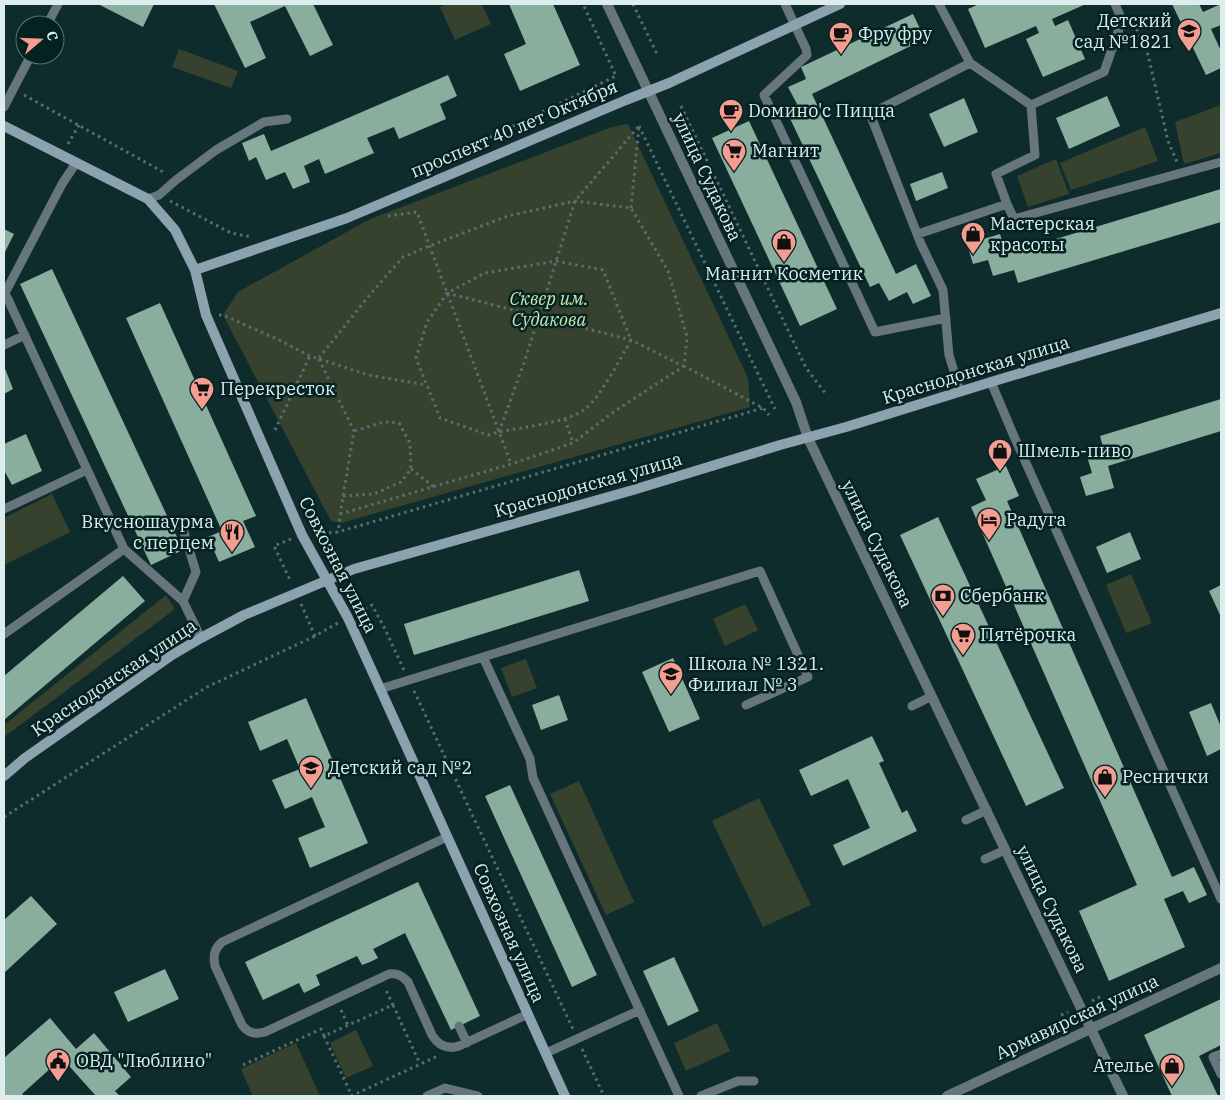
<svg xmlns="http://www.w3.org/2000/svg" width="1225" height="1100" viewBox="0 0 1225 1100" font-family="'IBM Plex Serif',serif">
<style>
.green{fill:#37422e}
.building{fill:#8aae9d}
.lines{fill:none;stroke-linecap:round;stroke-linejoin:round}
.path{stroke:#566f6f;stroke-width:3;stroke-dasharray:2.5 4;stroke-linecap:butt}
.lane{stroke:#67767d;stroke-width:9}
.street{stroke:#67767d;stroke-width:10}
.secondary{stroke:#8ca2af;stroke-width:10}
.labels{text-anchor:middle;stroke-width:5;stroke-linejoin:round;paint-order:stroke}
.poi-label{font-size:18px;fill:#ddeded;stroke:#052223;text-anchor:start}
.street-label{font-size:18px;fill:#ddeded;stroke:#052223}
.park-label{font-size:18px;font-style:italic;fill:#c7e3ae;stroke:#052223}
</style>
<rect width="100%" height="100%" fill="#0f2c2d"/>
<path class="green" d="M447 4H482L491 24 455 40 440 7Z
M179 49 238 71 231 88 172 67Z
M1221 105V153L1184 164 1175 122Z
M628 124 748 378 750 407 341 523 331 521 223 315 238 292 370 219 612 127Z
M1145 127 1158 161 1071 190 1060 163Z
M1056 159 1069 194 1028 207 1017 176Z
M52 494 70 532 4 565V518Z
M1131 574 1152 623 1126 633 1106 585Z
M166 595 175 609 4 737V725Z
M745 604 758 630 725 646 713 619Z
M526 659 537 688 512 697 501 668Z
M579 781 634 902 606 915 550 794Z
M759 798 811 905 763 927 712 821Z
M717 1023 730 1051 686 1071 674 1043Z
M356 1030 373 1066 346 1078 330 1043Z
M296 1043 320 1096H253L241 1069Z"/>
<path class="building" d="M98 4H154L143 27Z
M214 4H241V5L244 4H313L333 45 310 56 285 6 250 22 266 58 245 68Z
M509 4H553L580 65 520 91 504 54 526 44Z
M979 4H1086L1052 19 1055 26 1068 20 1085 59 1043 77 1026 39 1039 33 1036 26 985 48 968 9Z
M1172 4H1199L1203 12 1221 4V25L1211 29 1221 51V68L1206 75Z
M913 14 925 39 812 94 896 274 916 264 931 296 913 304 907 292 889 301 879 283 870 287 786 110 797 104 788 87 806 79 801 67Z
M448 75 457 96 440 104 446 119 399 139 394 127 367 138 374 153 325 174 319 159 304 166 310 182 293 189 285 172 266 180 256 157 249 161 242 143 264 134 271 151Z
M1107 96 1120 126 1069 149 1056 118Z
M964 98 978 132 944 147 929 114Z
M749 121 837 309 800 326 712 138Z
M942 172 948 188 916 201 910 184Z
M1221 189V222L1018 283 1014 270 993 276 988 260 973 264 967 244 1000 234 1006 254Z
M4 229 14 234 4 254Z
M52 269 183 550 151 565 20 284Z
M160 303 256 516 243 521 255 547 219 562 208 537 222 531 126 318Z
M4 366 13 389 4 394Z
M1221 399V431L1108 466 1114 488 1086 496 1080 477 1092 473 1086 453 1103 447 1100 436Z
M26 434 42 471 12 485 5 472H4V444Z
M1006 466 1019 496 1007 501 1172 877 1194 867 1207 895 1189 903 1183 891 1164 899 1185 947 1109 981 1079 911 1137 885 971 507 986 500 976 479Z
M938 517 1064 788 1026 806 900 535Z
M1130 532 1141 559 1107 573 1096 547Z
M579 570 589 601 414 655 404 624Z
M123 576 145 601 4 720V676Z
M1221 585V617L1209 591Z
M673 658 700 719 669 732 642 672Z
M559 695 568 720 541 730 532 705Z
M306 698 368 843 310 868 298 838 325 827 312 797 285 809 272 780 300 769 287 739 260 751 248 722Z
M1211 703 1221 727V749L1207 756 1189 712Z
M872 736 884 761 879 763 902 813 907 810 917 831 843 866 833 845 870 828 848 779 811 796 799 770Z
M510 785 597 975 572 987 485 796Z
M418 882 480 1016 451 1030 405 933 373 949 378 958 370 962 362 965 357 956 316 975 320 985 304 993 299 983 263 1000 245 962Z
M31 896 57 924 4 973V917L5 919Z
M674 957 699 1011 668 1026 643 971Z
M165 969 179 999 128 1022 114 992Z
M1221 999V1045L1199 1056 1218 1096H1172L1144 1035Z
M50 1018 76 1049 94 1033 131 1077 115 1091 120 1096H96L62 1058 22 1094 24 1096H4V1058Z"/>
<g class="lines">
<path class="path" d="M633 4 657 54
M1134 23 1148 55 1168 141 1177 162
M24 95 165 173
M681 106 806 368 826 394
M639 126 775 409
M68 144 79 125
M431 166 616 76 583 4
M170 201 231 233 251 237
M631 208 639 126
M388 216 417 212 511 464
M556 261 603 270 631 340C620 359 600 398 584 410 565 423 522 427 499 432L488 435 440 418 416 358 427 322 447 293 485 273Z
M447 293 631 340 683 366
M219 315H223L279 340 310 356 368 375 427 385
M1220 335H1221
M319 358 372 292 403 257 429 246 508 216 575 201 631 208 668 271 687 337 684 366 763 408 769 415
M319 359 354 431 343 496 338 532
M565 419 573 443
M275 430 310 356
M499 432 525 360 575 201 639 126
M411 469 434 487
M343 496 374 494 401 482 411 469 410 443 399 423 384 422 354 431
M340 514 511 464 573 443 612 413 684 366
M316 534 338 532 763 408
M291 539 274 546 291 582
M301 604 315 636 338 623
M359 612 372 605 384 627 404 670
M414 691 573 1029
M4 817 207 687 315 636
M1092 1001 1100 997
M393 1005 420 1064
M341 1010 348 1025
M1061 1015 1068 1012
M324 1036 352 1096
M582 1049 604 1096
M243 1065 321 1029 324 1036 393 1005 385 988
M351 1096 438 1056"/>
<path class="lane" d="M785 4 806 49 807 55 764 95 875 332 946 318
M939 4 970 63 870 114 921 244 943 290 949 355 960 391
M47 25 58 4
M970 63 1031 105 1104 72 1122 20 1115 4
M4 107 31 55
M76 163 62 184 5 293 124 549 183 601
M148 199 159 195 176 180 216 150 264 122 287 119
M1007 204 1014 219 1221 162
M918 234 1007 204 996 174 1035 155 1031 105
M4 345 25 335
M991 382 1013 434 1221 899
M4 509 87 470
M183 529 196 572 183 601 201 638
M4 634 124 549
M483 657 530 759 533 778 679 1096
M380 689 760 571 808 677 746 705
M912 706 932 696
M966 820 987 810
M447 837 222 942C214 949 213 956 215 966L242 1025C248 1033 255 1035 265 1032L389 974C398 973 402 976 408 982L432 1035C438 1045 447 1050 459 1046L528 1014
M985 859 1005 850
M459 1026 467 1043
M546 1053 640 1010
M1221 1054 1213 1057 1221 1074
M427 1096 445 1088 478 1096
M701 1096 738 1081H754"/>
<path class="street" d="M607 4 796 402 808 438 1123 1096
M947 1096 1221 968"/>
<path class="secondary" d="M4 126 148 199 175 230 195 270 206 315 302 535 348 618 565 1096
M195 270 347 218 626 100 669 83 840 4
M4 776 25 758 172 655 201 638 244 615 354 569 633 490 780 445 846 427 991 382 1221 313"/>
</g>
<defs>
<symbol id="school-pin" viewBox="-11 -11 22 30"><path d="M0 17L-7.5 6A9.5 9.5 0 1 1 7.5 6Z" fill="#f59d90" stroke="#052223"/><path d="M0-5L7-2L0 1L-7-2ZM-4 1L0 2.5L4 1V4Q0 6-4 4Z" fill="#111"/></symbol>
<symbol id="cafe-pin" viewBox="-11 -11 22 30"><path d="M0 17L-7.5 6A9.5 9.5 0 1 1 7.5 6Z" fill="#f59d90" stroke="#052223"/><path d="M-5.5-4.5H6V0H3Q3 3.5 0 3.5H-2.5Q-5.5 3.5-5.5 0ZM3-3.2v2h1.7v-2ZM-6 4.5H4V6H-6Z" fill="#111"/></symbol>
<symbol id="supermarket-pin" viewBox="-11 -11 22 30"><path d="M0 17L-7.5 6A9.5 9.5 0 1 1 7.5 6Z" fill="#f59d90" stroke="#052223"/><path d="M-6-5.5h2.5l.6 2H6L4.5 2H-2.5L-4.4-4H-6ZM-1.5 3.2a1.3 1.3 0 1 0 .1 0ZM3 3.2a1.3 1.3 0 1 0 .1 0Z" fill="#111"/></symbol>
<symbol id="shop-pin" viewBox="-11 -11 22 30"><path d="M0 17L-7.5 6A9.5 9.5 0 1 1 7.5 6Z" fill="#f59d90" stroke="#052223"/><path d="M-5-2.5h2.3a2.7 3.5 0 0 1 5.4 0H5L5.5 6h-11ZM-1.5-2.5h3a1.5 2.3 0 0 0-3 0Z" fill="#111"/></symbol>
<symbol id="hotel-pin" viewBox="-11 -11 22 30"><path d="M0 17L-7.5 6A9.5 9.5 0 1 1 7.5 6Z" fill="#f59d90" stroke="#052223"/><path d="M-6-4.5h1.5V1H6V5H4.5V3h-9V5H-6ZM-4 0a1.8 1.8 0 1 1 3.6 0ZM.5 0V-2.5h3Q6-2.5 6 0Z" fill="#111"/></symbol>
<symbol id="restaurant-pin" viewBox="-11 -11 22 30"><path d="M0 17L-7.5 6A9.5 9.5 0 1 1 7.5 6Z" fill="#f59d90" stroke="#052223"/><path d="M-5-6h1v4h1v-4h1v4h1v-4h1v5L-1.5 .5V6h-2V.5L-5-1ZM5-6V6H3V1.5H1.5Q1.5-4 5-6Z" fill="#111"/></symbol>
<symbol id="bank-pin" viewBox="-11 -11 22 30"><path d="M0 17L-7.5 6A9.5 9.5 0 1 1 7.5 6Z" fill="#f59d90" stroke="#052223"/><path d="M-6-4H6V4H-6ZM0-2.3a2.3 2.3 0 1 0 0 4.6a2.3 2.3 0 1 0 0-4.6Z" fill="#111"/></symbol>
<symbol id="civic-pin" viewBox="-11 -11 22 30"><path d="M0 17L-7.5 6A9.5 9.5 0 1 1 7.5 6Z" fill="#f59d90" stroke="#052223"/><path d="M-.6-6.5H3V-4.5H.6V-3L4-1V1h2V6H-6V1h2V-1L-.6-3ZM-1.2 2.5V6h2.4V2.5Z" fill="#111"/></symbol>
</defs>
<g fill-rule="evenodd">
<use href="#school-pin" x="1175" y="17" width="28" height="38"/>
<use href="#cafe-pin" x="827" y="20" width="28" height="38"/>
<use href="#cafe-pin" x="717" y="97" width="28" height="38"/>
<use href="#supermarket-pin" x="720" y="137" width="28" height="38"/>
<use href="#shop-pin" x="959" y="220" width="28" height="38"/>
<use href="#shop-pin" x="770" y="228" width="28" height="38"/>
<use href="#supermarket-pin" x="188" y="375" width="28" height="38"/>
<use href="#shop-pin" x="986" y="437" width="28" height="38"/>
<use href="#hotel-pin" x="975" y="506" width="28" height="38"/>
<use href="#restaurant-pin" x="218" y="518" width="28" height="38"/>
<use href="#bank-pin" x="929" y="582" width="28" height="38"/>
<use href="#supermarket-pin" x="949" y="621" width="28" height="38"/>
<use href="#school-pin" x="657" y="660" width="28" height="38"/>
<use href="#school-pin" x="297" y="754" width="28" height="38"/>
<use href="#shop-pin" x="1091" y="763" width="28" height="38"/>
<use href="#civic-pin" x="44" y="1047" width="28" height="38"/>
<use href="#shop-pin" x="1158" y="1052" width="28" height="38"/>
</g>
<g class="labels">
<g class="poi-label">
<text x="1172" y="27" text-anchor="end">Детский<tspan x="1172" dy="21">сад №1821</tspan></text>
<text x="858" y="40">Фру фру</text>
<text x="748" y="117">Dомино'с Пицца</text>
<text x="752" y="157">Магнит</text>
<text x="990" y="230">Мастерская<tspan x="990" dy="21">красоты</tspan></text>
<text x="784" y="280" text-anchor="middle">Магнит Косметик</text>
<text x="220" y="395">Перекресток</text>
<text x="1018" y="457">Шмель-пиво</text>
<text x="1006" y="526">Радуга</text>
<text x="214" y="528" text-anchor="end">Вкусношаурма<tspan x="214" dy="21">с перцем</tspan></text>
<text x="960" y="602">Сбербанк</text>
<text x="980" y="641">Пятёрочка</text>
<text x="688" y="670">Школа № 1321.<tspan x="688" dy="21">Филиал № 3</tspan></text>
<text x="328" y="774">Детский сад №2</text>
<text x="1122" y="783">Реснички</text>
<text x="76" y="1067">ОВД "Люблино"</text>
<text x="1154" y="1072" text-anchor="end">Ателье</text>
</g>
<g class="street-label">
<text transform="translate(514 129) rotate(-23)" y="6">проспект 40 лет Октября</text>
<text transform="translate(707 177) rotate(65)" y="6">улица Судакова</text>
<text transform="translate(976 370) rotate(-17)" y="6">Краснодонская улица</text>
<text transform="translate(588 485) rotate(-16)" y="6">Краснодонская улица</text>
<text transform="translate(877 544) rotate(64)" y="6">улица Судакова</text>
<text transform="translate(338 565) rotate(63)" y="6">Совхозная улица</text>
<text transform="translate(114 678) rotate(-34)" y="6">Краснодонская улица</text>
<text transform="translate(1052 909) rotate(64)" y="6">улица Судакова</text>
<text transform="translate(509 933) rotate(66)" y="6">Совхозная улица</text>
<text transform="translate(1077 1017) rotate(-25)" y="6">Армавирская улица</text>
</g>
<g class="park-label">
<text x="549" y="305">Сквер им.<tspan x="549" dy="21">Судакова</tspan></text>
</g>
</g>
<rect width="1225" height="1100" fill="none" stroke="#ddeded" stroke-width="10"/>
<g transform="translate(40 40) rotate(71)"><circle r="24" fill="#052223" stroke="#5b7374"/>
<path d="M0-4L9 19L0 12L-9 19Z" fill="#f59d90"/>
<text y="-8" font-size="14" font-weight="bold" text-anchor="middle" fill="#ddeded">С</text>
</g>
</svg>
